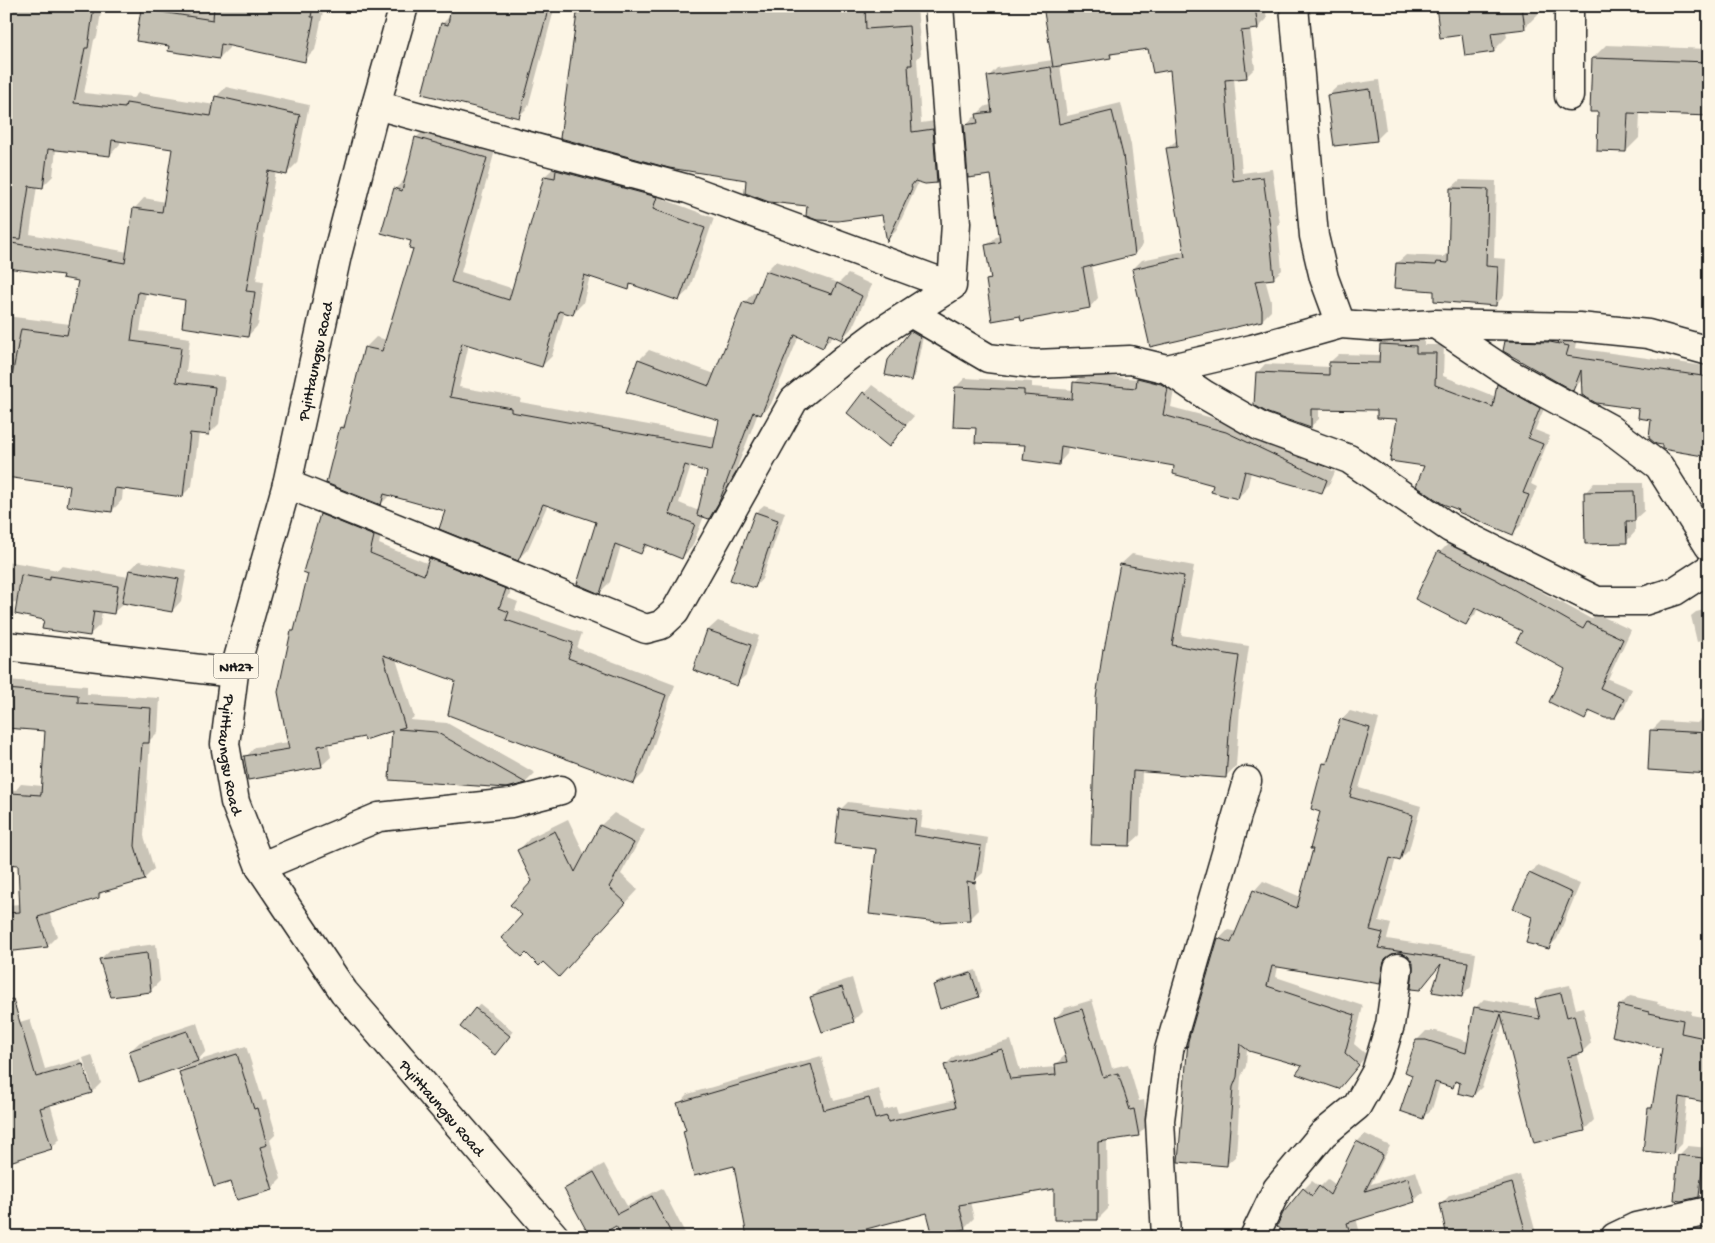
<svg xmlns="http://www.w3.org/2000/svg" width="1715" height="1243" viewBox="0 0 1715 1243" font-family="'Gochi Hand',sans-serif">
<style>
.shadow{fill:#0003;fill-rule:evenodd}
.building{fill:#c4c0b3;stroke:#1c1c1c}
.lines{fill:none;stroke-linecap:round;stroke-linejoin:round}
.minor-casing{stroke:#1c1c1c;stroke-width:31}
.highway-casing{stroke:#1c1c1c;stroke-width:31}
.minor{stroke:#fcf5e5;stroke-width:28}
.highway{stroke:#fcf5e5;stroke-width:28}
.labels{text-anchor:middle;stroke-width:4.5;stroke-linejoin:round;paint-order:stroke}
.shield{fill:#fcf5e5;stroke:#5f5d58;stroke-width:1}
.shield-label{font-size:15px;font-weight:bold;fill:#1c1c1c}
.street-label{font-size:16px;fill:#1c1c1c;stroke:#fcf5e5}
</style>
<rect width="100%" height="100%" fill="#fcf5e5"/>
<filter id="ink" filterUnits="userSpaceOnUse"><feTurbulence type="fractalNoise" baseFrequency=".02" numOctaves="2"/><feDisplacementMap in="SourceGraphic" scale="10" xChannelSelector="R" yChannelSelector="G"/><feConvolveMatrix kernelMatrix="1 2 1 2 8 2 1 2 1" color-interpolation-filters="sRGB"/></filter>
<g filter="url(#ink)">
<path class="shadow" d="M6 6H102L97 37 94 40 84 93 133 98 138 93 215 105 216 97 226 87 309 105 297 163 286 174 276 171 256 281 264 282 258 325 248 336 187 299 146 292 140 331 190 338 186 372 225 377 219 424 209 434 199 433 192 486 182 496 123 488 122 500 112 511 72 485 10 476 6 497V316L70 324 79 280 64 273 6 266ZM120 140 174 148 165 202 144 198 134 209 128 252 30 234 37 186H43L53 176 56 149 110 155 120 144Z
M146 6H209L208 9 252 15 254 6 324 7 315 50 305 60 229 44V48L219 58 171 45 142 10Z
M453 6H555L528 107 519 116 442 24 451 15Z
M579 6H917L921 54 917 59 921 123 942 120 946 172 937 181H919L896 231 888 239 883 214 808 205 748 179Z
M968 6H991L969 10Z
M1045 6H1265L1267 19 1258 28 1250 29 1255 68 1246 77 1234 78 1242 173 1272 169 1280 224 1278 226 1282 270 1273 278 1265 279 1271 301V311L1262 320 1133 269 1142 260 1185 251 1167 148 1177 140 1171 69 1150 47 1114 53 1110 57 1060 65 1067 116 1121 103 1131 145 1143 245 1134 254 1092 265 1098 298 1090 307 1021 315 987 280 992 275 987 245 996 237 1001 236 992 174 965 126 974 117 978 116 977 114 986 106 992 105 988 77 997 68 1053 60Z
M1437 6H1537L1538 14 1524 28 1506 30 1507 37 1493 51Z
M1606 45 1709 49V115L1640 112 1639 138 1626 151 1599 111 1593 58Z
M1379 80 1386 130 1376 140 1328 95 1338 86Z
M426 128 496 147 461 272 514 289 545 176 556 166 667 187 663 199 714 218 689 290 678 300 633 283 628 288 590 276 583 303 572 314 565 311 552 356 542 366 469 344 459 387 521 398 520 402 716 437 721 419 639 360 649 350 715 374 744 303 754 292 758 294 766 271 776 261 839 283 848 274 872 285 852 328 842 338 834 335 823 347 799 336 771 404 761 414 758 413 728 491 719 507 709 518 704 516 692 547 682 557 649 545 640 553 621 545 610 582 600 592 598 521 548 504 528 549 518 559 447 510 390 495 381 504 341 427 347 422 366 347 376 337 387 340 414 249 395 189 405 179 416 138ZM691 466 708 472 699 511 679 503Z
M1460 180 1496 181 1494 258 1506 259 1504 296 1495 305 1436 290 1397 263 1406 255 1443 257 1446 254H1449L1451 188Z
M916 328 924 332 915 375 910 380 911 332Z
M1515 333 1577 337 1575 348 1705 366 1703 385 1664 444 1653 419 1640 408 1583 379 1573 389 1506 342Z
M1390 336 1424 338V345H1444L1443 376 1496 397 1498 385 1506 377 1548 399 1535 430 1550 436 1531 484 1537 487 1521 525 1513 533 1460 510 1425 465 1398 418 1379 408 1319 407V419L1310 427 1257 373 1265 364 1330 367V362L1339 354 1381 355V345Z
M1147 370 1176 379 1171 407 1235 424 1335 472 1330 483 1321 492 1251 472 1247 489 1238 497 1176 465 1068 446 1067 454 1059 463 1027 444 977 427 956 387 965 378 1032 382V387L1074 390 1075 383 1083 374 1138 379Z
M872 385 914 416 889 445 848 413Z
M1594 483H1643L1644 511 1635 519V532L1626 542 1585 493Z
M331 505 383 526 379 544 429 564 430 559 440 549 515 580 508 598 518 602 515 610 582 633 577 648 675 685 644 773 634 783 457 681 396 659 414 717 410 720 447 723 535 773 526 782 507 786 393 730 328 742 331 757 321 766 246 757 255 747 289 742 292 631 296 628 310 573 321 515Z
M764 505 785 512 762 579 755 587 732 580 756 512Z
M6 540H10L6 560Z
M1449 543 1506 572 1591 619 1597 614 1631 630 1608 679 1632 689 1624 708 1615 717 1592 711 1585 718 1566 669 1524 631 1478 608 1475 615 1466 624 1440 552Z
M1132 554 1194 566 1181 635 1249 646 1240 708 1236 766 1226 776 1142 770 1140 835 1129 845 1121 564Z
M6 561 58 570 62 566 129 577 130 570 139 561 187 570 181 601 172 611 124 603 113 613 102 611 100 625 89 635 45 618 18 603 6 601Z
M1709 609V639L1697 642 1691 616 1696 612Z
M718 621 759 636 746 675 736 684 695 669 708 630Z
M6 680 87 686V694L160 698 158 732 150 740 144 836 154 869 144 879 105 890 99 896 49 912 57 936 47 946 6 950V905L21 904 19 864 6 863V789L16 790 21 784 43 786 47 729 6 727Z
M1350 711 1379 719 1359 788 1421 806 1409 850 1400 859 1396 858 1379 921 1391 924 1387 939 1476 953 1471 987 1462 996 1442 962 1419 989 1414 962 1409 955 1401 951 1393 952 1389 973 1380 982 1278 966 1276 977 1363 1006 1354 1044 1367 1055 1339 1088 1305 1065 1247 1048 1246 1066 1241 1077 1236 1156 1226 1165 1219 939 1228 930 1237 932 1254 891 1263 881 1301 897 1322 811 1312 808 1324 763 1330 757 1341 720Z
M1700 720H1709V773L1652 730 1661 721 1697 723Z
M848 802 923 811 921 827 988 838 983 873 975 880 978 910 970 918 877 848 840 810Z
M614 813 645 830 621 874 638 890 571 962 524 915 534 881 519 850 531 837 568 819 585 855 601 825Z
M1538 866 1580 884 1557 939 1549 947 1530 874Z
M156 944 160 981 150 991 100 959 110 950Z
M976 970 982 992 978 996 934 985 939 981Z
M852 978 862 1012 853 1021 812 998 821 988Z
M1570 985 1576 1009 1583 1007 1591 1043 1582 1052 1577 1053 1594 1120 1585 1129 1535 1142 1504 1021 1482 1087 1473 1096 1462 1082 1458 1081 1452 1087 1440 1083 1432 1109 1423 1117 1413 1074 1417 1040 1426 1031H1436L1469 1042 1475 1008 1484 999 1539 1009 1537 999 1546 990ZM1512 1013 1546 1019V1021L1512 1015Z
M1630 996 1658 1002 1657 1004 1692 1011 1691 1015 1709 1018V1101L1687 1097 1682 1144 1673 1153 1649 1109 1654 1104 1664 1047 1613 1035 1620 1005Z
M1092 1000 1112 1068 1128 1064 1139 1101 1144 1100 1148 1125 1138 1135 1107 1140 1108 1209 1098 1219 1055 1188 970 1202 974 1218 964 1228 928 1211 859 1229 860 1237H748L735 1165 684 1131 687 1129 679 1104 688 1094 821 1056 834 1101 879 1089 884 1110 896 1107 898 1113 955 1100 945 1065 955 1056 1011 1040 1020 1070 1056 1067V1064L1066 1054 1055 1018 1065 1008Z
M480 1004 513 1031 499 1049 461 1027Z
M30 1019 45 1069 81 1059 89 1088H92L83 1058 92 1055 101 1083 92 1092 50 1103 60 1139 51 1148 6 1026Z
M197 1023 206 1051 197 1061 246 1046 263 1101 266 1100 276 1134 270 1140 281 1179 272 1188 232 1180 180 1072 190 1063 130 1051 140 1042Z
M1365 1134 1390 1146 1371 1184 1416 1171 1423 1192 1415 1200 1356 1218 1361 1237H1292L1304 1189 1312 1181 1320 1187 1328 1179 1336 1185 1357 1142Z
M1688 1146 1709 1148 1708 1187 1698 1196 1679 1155Z
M604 1164 627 1206 662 1188 687 1237H623L616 1224 565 1189 575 1180Z
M1520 1175 1537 1237H1449L1441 1204 1450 1195Z"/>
<path class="building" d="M6 6H94L88 48H85L74 103 125 108 126 103 211 116 215 96 300 115 287 175 268 171 246 291 255 292 248 337 182 327 185 300 138 292 131 341 181 348 176 382 215 387 209 435 190 433 183 497 115 488 112 512 67 506 70 486 6 477V408L21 329 67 335 78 281 62 278 63 275 6 268V242L125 263 133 208 162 212 172 149 112 140 110 156 48 149 43 188 29 186 21 239 6 238Z
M214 6H313L311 17H314L305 62 221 44 219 59 168 51 169 46 136 41 141 9 213 20Z
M451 6H529L548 10 519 118 422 94 441 23 448 25Z
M578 6H865L866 29 909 26 912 65H908L912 132 933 129 937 183 925 184 915 181 911 186 912 188 887 242 882 215 838 221 817 220 806 216 807 206 769 202 745 193 746 180 669 168 560 138Z
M1043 6H1255L1258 29 1241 31 1247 78 1225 80 1233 181 1263 177 1271 234 1270 235 1274 279 1255 281 1262 310V321L1150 347 1132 269 1185 257 1166 148 1177 147 1170 70 1153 73 1148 49 1110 54 1111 58 1053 67Z
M1436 6H1522L1525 29 1491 33 1494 52 1465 56 1462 35 1440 38Z
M1592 58 1709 62V116L1628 113 1626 152 1597 151 1598 112H1590Z
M1051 67 1059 124 1112 111 1123 155 1135 255 1083 268 1090 308 1021 321 1020 316 992 321 986 280 991 279 985 245 1000 242 991 175 968 178 964 125 978 123 976 114 992 112 987 76Z
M1370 89 1377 141 1334 146 1327 95Z
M415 137 487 158 451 282 509 300 544 176 555 178 556 170 657 197 653 209 705 228 679 301 630 284 629 290 584 275 573 315 559 311 542 367 462 343 450 397 511 408V412L713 448 719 420 626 392 638 359 709 386 743 302 752 305 765 271 832 294 837 283 862 296 842 340 829 334 823 348 795 335 794 338H793L761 415 753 412 719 502 709 519 697 515 707 472 685 465 669 514 695 524 682 559 645 544 641 554 615 544 600 594 577 584 596 522 543 504 518 561 439 529 445 511 384 494 381 505 326 483 340 427 344 428 364 347 382 351 413 249 409 248 411 241 381 233 394 188 402 191Z
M1450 188 1488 189 1486 266 1498 267 1496 306 1434 301V291L1394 288 1396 263 1436 265 1437 262 1448 263Z
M910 331 920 337 911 381 885 375 888 360Z
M1505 341 1550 342 1569 346 1566 356 1709 377V457L1662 449V445L1656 444 1649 438 1651 420 1638 418 1639 409 1596 403 1582 395 1581 370 1573 391 1503 351Z
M1380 344 1416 346V353H1436L1435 385 1493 407 1497 384 1540 408 1528 438 1543 444 1523 493 1529 495 1513 535 1458 512 1459 510 1443 504 1416 486 1424 466 1390 461 1397 419 1377 418V410L1311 409V428L1268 413 1254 405 1256 372 1329 375V362L1379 363Z
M1137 378 1161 384 1168 388 1163 415 1226 432 1327 480 1322 493 1245 471 1238 499 1211 492 1213 485 1173 474 1174 466 1061 446 1059 465 1023 460 1025 445 975 443 976 428 953 427 955 387 1024 390V395L1072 399 1073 382 1136 388Z
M863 392 906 425 889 447 847 413Z
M1634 491 1635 521H1626L1627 543 1585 544 1584 492Z
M755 512 778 520 755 588 730 580Z
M320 514 374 536 370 553 424 575 429 558 506 589 499 608 509 612 506 620 573 643 568 658 666 695 634 784 448 715 455 681 383 655 405 727 398 729 436 732 526 783 507 788 389 780 392 731 365 740 364 737 318 746 322 767 248 780 244 756 289 749 278 692 291 631H294L308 574 303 572Z
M1438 551 1497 580 1583 629 1587 622 1623 639 1600 688 1624 699 1615 718H1605L1589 711 1585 720 1549 702 1565 669 1516 642 1522 631 1475 608 1466 625 1415 599Z
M1120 564 1184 576 1172 645 1239 656 1230 720 1226 778 1133 771 1130 846 1091 845 1096 698 1103 649 1104 650Z
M129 570 179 579 172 612 122 603Z
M21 575 50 580V576L118 586 114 614 94 611 90 636 42 629 44 620 15 614Z
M707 630 751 645 737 686 693 670Z
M6 689 78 695V703L151 708 149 743H142L135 846 145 880 99 893V898L38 917 48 947 6 952V913L20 912 18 865 6 864V827H9L11 793 41 795 45 731 6 728Z
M1340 719 1370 728 1350 797 1413 815 1400 861 1390 858 1370 930 1383 933 1378 948 1468 962 1462 997 1432 992 1441 964 1420 990 1411 989 1413 970V963L1408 956 1401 953 1392 954 1385 959 1383 966 1380 984 1272 966 1267 986 1355 1015 1345 1053 1359 1065 1339 1089 1296 1074 1302 1066 1249 1051 1240 1044 1237 1077 1233 1087 1227 1166 1178 1162 1188 1041 1218 938 1231 943 1253 890 1297 908 1313 849H1310L1320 812 1311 809 1323 763 1327 764Z
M1650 730 1709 733V774L1648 770Z
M839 809 916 819 914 835 981 846 975 883 967 881 970 920 938 922 869 914 876 849 835 844Z
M600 825 634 843 609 887 626 903 559 977 543 962 539 966 526 953 522 957 501 938 522 915 510 905 532 881 517 850 555 831 575 872Z
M1529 873 1572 893 1549 949 1526 943 1532 917 1513 909Z
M147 953 151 992 111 997 99 959Z
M971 973 979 997 940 1009 933 985Z
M842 987 854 1022 822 1032 810 997Z
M1561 993 1567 1017 1574 1015 1583 1053 1567 1057 1585 1131 1534 1143 1501 1014 1473 1097 1458 1093 1460 1083 1455 1081 1453 1088 1435 1082 1423 1119 1400 1111 1412 1075 1405 1072 1416 1040H1426L1466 1053 1474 1007 1540 1019 1535 999Z
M13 999 36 1077 83 1064 92 1093 40 1108 52 1149 6 1163V1000Z
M1619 1005 1649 1012V1013L1683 1020 1681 1033 1709 1039V1079L1705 1102 1679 1097 1673 1154 1643 1151 1648 1108H1652L1662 1048 1612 1036Z
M475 1008 510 1036 495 1055 460 1027Z
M1082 1009 1103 1077 1118 1073 1130 1110 1134 1109 1139 1136 1098 1142V1220H1054V1189L959 1205 965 1229 933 1236 927 1213 836 1237H747L734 1166 694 1176 683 1131 686 1130 677 1103 811 1064 824 1110 869 1098 875 1119 887 1116 888 1122 956 1107 944 1065 1002 1049 1010 1079 1056 1075 1055 1064 1067 1062 1054 1018Z
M187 1031 198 1061 139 1082 129 1051Z
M237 1054 254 1109 257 1108 267 1145 260 1147 273 1190 237 1200 231 1182 214 1187 179 1072Z
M1356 1141 1383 1155 1365 1191 1408 1178 1415 1202 1347 1223 1351 1237H1290L1277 1226 1283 1213 1303 1188 1312 1196 1319 1186 1330 1195Z
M1678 1155 1703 1158 1699 1197 1681 1201 1674 1200Z
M594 1172 617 1214 652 1196 673 1237H622L616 1226 596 1237H590L564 1189Z
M1512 1183 1527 1237H1447L1440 1204Z"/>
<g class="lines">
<defs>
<path id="minor" d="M1294 6 1314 236 1324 278 1341 324 1381 327 1435 324 1579 327 1648 334 1709 351
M1569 96V6
M376 105 688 189 952 286
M911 313 988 358 1035 364 1130 360 1167 369 1205 395 1261 427 1349 459 1450 528 1597 601H1644L1675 591 1709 569
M1435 324 1508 373 1609 428 1659 466 1709 546
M1167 369 1252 349 1341 324
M287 484 646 629 661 625 675 612 794 400 843 360 879 333 952 286 956 223 939 6
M6 646 234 673
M260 867 379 817 511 803 561 790
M1166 1237 1160 1120 1169 1050 1247 781
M1254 1237 1277 1189 1323 1134 1357 1106 1376 1072 1390 1025 1398 968
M1615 1237 1636 1227 1709 1211"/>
<g id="highway">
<path id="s1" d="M404 6 376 105 337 255 287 484 234 673 225 744 235 802 260 867 344 992 555 1237"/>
</g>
</defs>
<use href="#minor" class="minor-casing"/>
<use href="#highway" class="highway-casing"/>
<use href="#minor" class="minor"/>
<use href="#highway" class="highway"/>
</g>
</g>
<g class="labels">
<rect class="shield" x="213.5" y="653.5" width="45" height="25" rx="4"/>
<g class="shield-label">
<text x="236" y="671">NH27</text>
</g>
<g class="street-label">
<text transform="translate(314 361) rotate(-78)" y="6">PyiHtaungsu Road</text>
<text dy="6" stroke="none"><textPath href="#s1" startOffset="771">PyiHtaungsu Road</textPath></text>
<text dy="6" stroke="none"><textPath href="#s1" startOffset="1191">PyiHtaungsu Road</textPath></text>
</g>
</g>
<rect width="1715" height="1243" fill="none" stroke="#fcf5e5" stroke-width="25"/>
<rect x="12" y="12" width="1690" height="1218" fill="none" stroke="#1c1c1c" stroke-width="2" filter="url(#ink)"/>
</svg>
